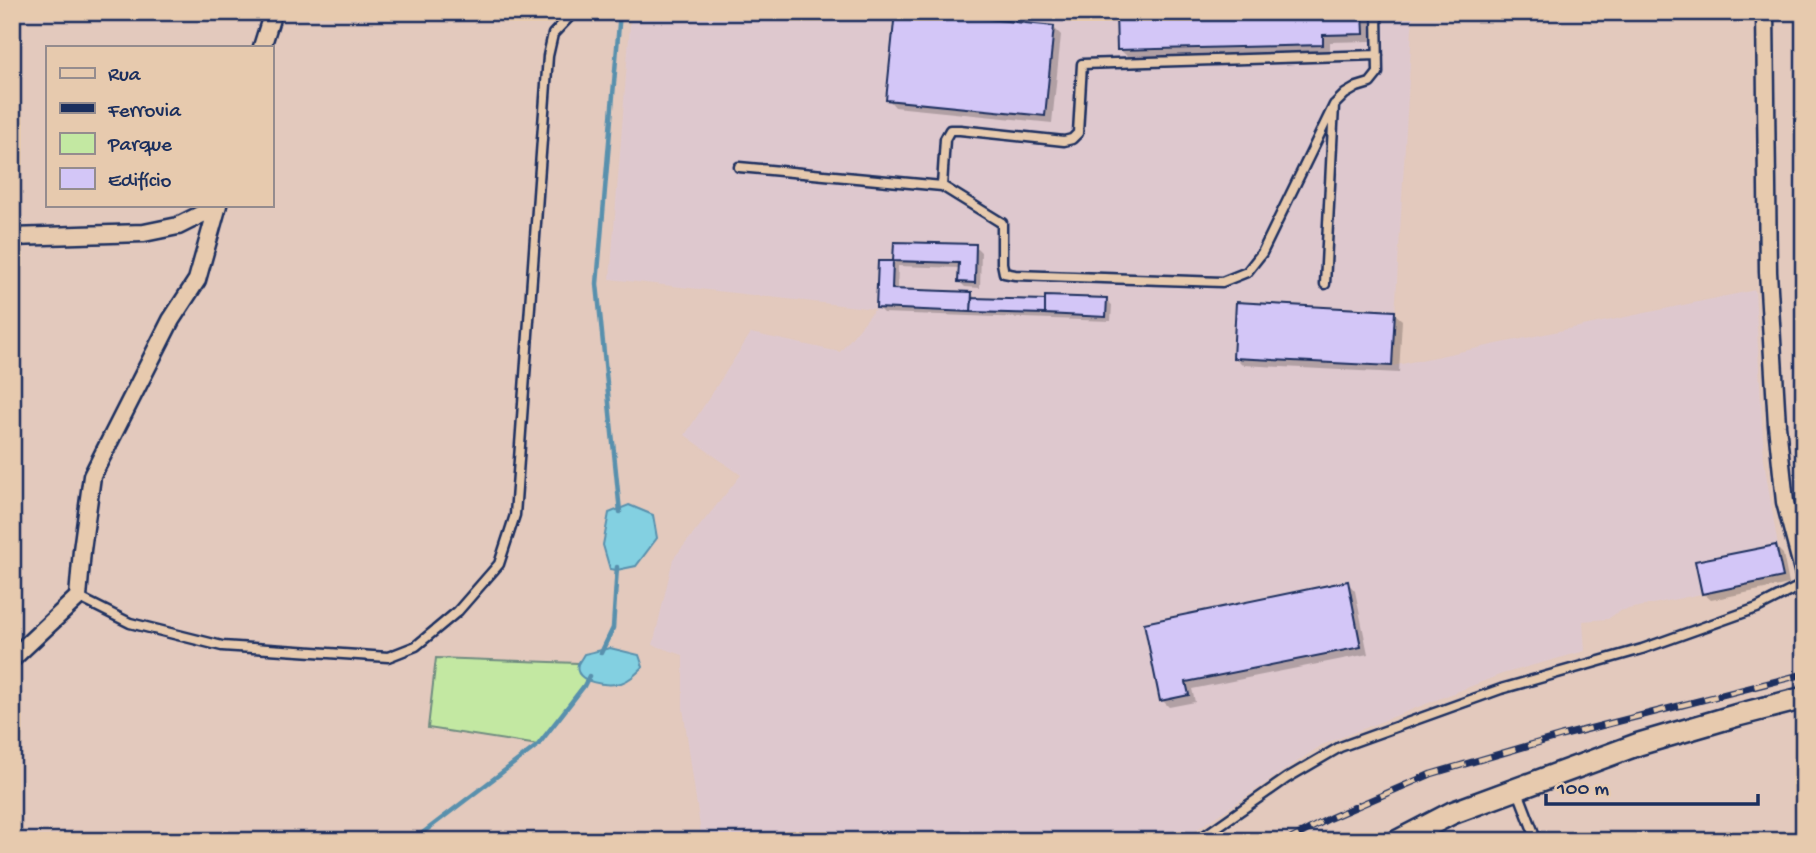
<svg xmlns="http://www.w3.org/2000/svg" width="1816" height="853" viewBox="0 0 1816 853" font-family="'Gochi Hand',sans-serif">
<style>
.built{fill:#dec8ce}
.green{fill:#c3e8a2;stroke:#6f8c80;stroke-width:2}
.water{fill:#83d0e1;stroke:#5990ad;stroke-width:2}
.shadow{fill:#0003}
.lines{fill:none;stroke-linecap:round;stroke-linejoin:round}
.stream{stroke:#5990ad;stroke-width:4.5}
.building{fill:#d3c6f7;stroke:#1b2f5e;stroke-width:2}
.lane-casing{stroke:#1b2f5e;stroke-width:13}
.street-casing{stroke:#1b2f5e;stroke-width:21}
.secondary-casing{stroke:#1b2f5e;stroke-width:26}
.lane{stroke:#e7caae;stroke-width:8}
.street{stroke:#e7caae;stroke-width:16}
.secondary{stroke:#e7caae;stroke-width:21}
.rail-casing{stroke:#1b2f5e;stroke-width:7}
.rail{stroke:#e7caae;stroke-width:4.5;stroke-dasharray:13;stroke-linecap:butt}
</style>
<rect width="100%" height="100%" fill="#e3c9bd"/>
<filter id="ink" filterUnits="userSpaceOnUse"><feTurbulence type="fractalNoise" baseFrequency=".0143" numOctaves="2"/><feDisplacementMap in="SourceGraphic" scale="14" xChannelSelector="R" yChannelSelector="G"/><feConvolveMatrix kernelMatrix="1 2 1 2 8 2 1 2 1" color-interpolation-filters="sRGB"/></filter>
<g filter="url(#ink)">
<path class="built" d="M631 12H920L950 15 1060 12H1413L1392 366 1755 290 1764 461 1783 577 1619 611 1608 619 1583 621 1585 651 1502 674 1322 745 1180 841H702L683 708V655L653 645 673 559 741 475 685 435 751 333 840 352 875 309 610 279Z"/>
<path class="green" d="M436 658 578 663C578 672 580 675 587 680L538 745 428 728Z"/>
<path class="water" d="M629 505 653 515 657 538 636 566 617 570 610 569 603 545 609 513Z
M610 648 639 655 643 667C636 674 630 680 621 683 610 687 572 683 578 664 579 662 583 656 584 654Z"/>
<path class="shadow" d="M1118 12H1368L1370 14 1371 41 1330 42V52L1127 56 1119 49Z
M1053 27 1061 35 1052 123 895 107 888 99Z
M896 243 975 246 981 252 980 288 965 287 960 282V268L898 266 897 290 971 293 977 300 1047 302 1106 300 1112 305 1111 321 883 313 878 308 879 263H895Z
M1394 313 1402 320 1399 373 1243 365 1235 357Z
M1776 547 1783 554 1789 584 1711 600 1703 593Z
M1348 583 1355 591 1368 654 1192 689 1195 702 1169 707 1162 700 1146 624Z"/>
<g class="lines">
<path class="stream" d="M620 12 597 284 620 512
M601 653 613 628 617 567
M412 841 538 745 584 686 589 676"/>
</g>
<path class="building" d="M895 12H920L1054 26 1045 116 886 100Z
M1116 12H1363L1364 34 1323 35V45L1117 50Z
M894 242 976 244 975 283 958 282 959 263 893 261Z
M878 261H893L892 289 972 292 971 312 876 308Z
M1045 296 1107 298 1106 317 1045 314Z
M972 298 1045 300V314L971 312Z
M1236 302 1395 311 1392 366 1233 358Z
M1776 545 1783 577 1702 594 1695 561Z
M1348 581 1361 647 1186 682 1189 695 1160 701 1144 623Z"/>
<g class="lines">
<defs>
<path id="lane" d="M739 167 942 186 945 139 950 130H960L1064 141 1072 139 1078 133 1082 64 1378 55
M942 186 1002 223V263L1004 273 1015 275 1222 282 1247 272 1262 253 1334 105
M1325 284 1334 105 1345 94 1357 87 1370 83 1378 73 1377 12
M78 597 130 623 222 646 388 657 416 646 458 611 499 564 515 515 548 56 553 34 574 12
M1517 789 1537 841
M1197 841 1287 778 1340 747 1501 689 1642 649 1757 608 1804 584"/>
<path id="street" d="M1765 12 1768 272 1777 425 1785 502 1804 574
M262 47 273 12
M12 237 144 233 178 226 204 213 210 205
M12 659 78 597 82 550 92 476 171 320 197 280 218 205"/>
<path id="secondary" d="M1398 841 1452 813 1639 744 1738 715 1804 698"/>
</defs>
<use href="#lane" class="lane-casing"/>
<use href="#street" class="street-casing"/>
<use href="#secondary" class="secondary-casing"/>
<use href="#lane" class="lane"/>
<use href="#street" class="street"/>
<use href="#secondary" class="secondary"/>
<defs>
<path id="rail" d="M1287 841 1330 818 1431 774 1561 736 1804 674"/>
</defs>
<use href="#rail" class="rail-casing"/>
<use href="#rail" class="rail"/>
</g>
</g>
<rect width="1816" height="853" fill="none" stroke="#e7caae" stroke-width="42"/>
<rect x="21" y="21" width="1774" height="811" fill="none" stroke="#1b2f5e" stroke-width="2.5" filter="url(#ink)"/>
<rect x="46" y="46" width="228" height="161" fill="#e7caae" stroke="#958c8e" stroke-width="2"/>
<rect x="60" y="68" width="35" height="10" fill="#e7caae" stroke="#958c8e" stroke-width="2"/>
<text x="108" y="80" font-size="21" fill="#1b2f5e">Rua</text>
<rect x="60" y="103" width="35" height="10" fill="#1b2f5e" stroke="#958c8e" stroke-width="2"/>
<text x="108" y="116" font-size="21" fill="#1b2f5e">Ferrovia</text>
<rect x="60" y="133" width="35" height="21" fill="#c3e8a2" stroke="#958c8e" stroke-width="2"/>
<text x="108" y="150" font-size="21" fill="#1b2f5e">Parque</text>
<rect x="60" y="168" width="35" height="21" fill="#d3c6f7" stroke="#958c8e" stroke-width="2"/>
<text x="108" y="186" font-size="21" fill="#1b2f5e">Edifício</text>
<path d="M1546 794v10h212v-10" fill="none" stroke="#1b2f5e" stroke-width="3.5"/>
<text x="1557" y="794" font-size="21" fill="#1b2f5e" stroke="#e7caae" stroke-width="5" paint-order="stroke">100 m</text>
</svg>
